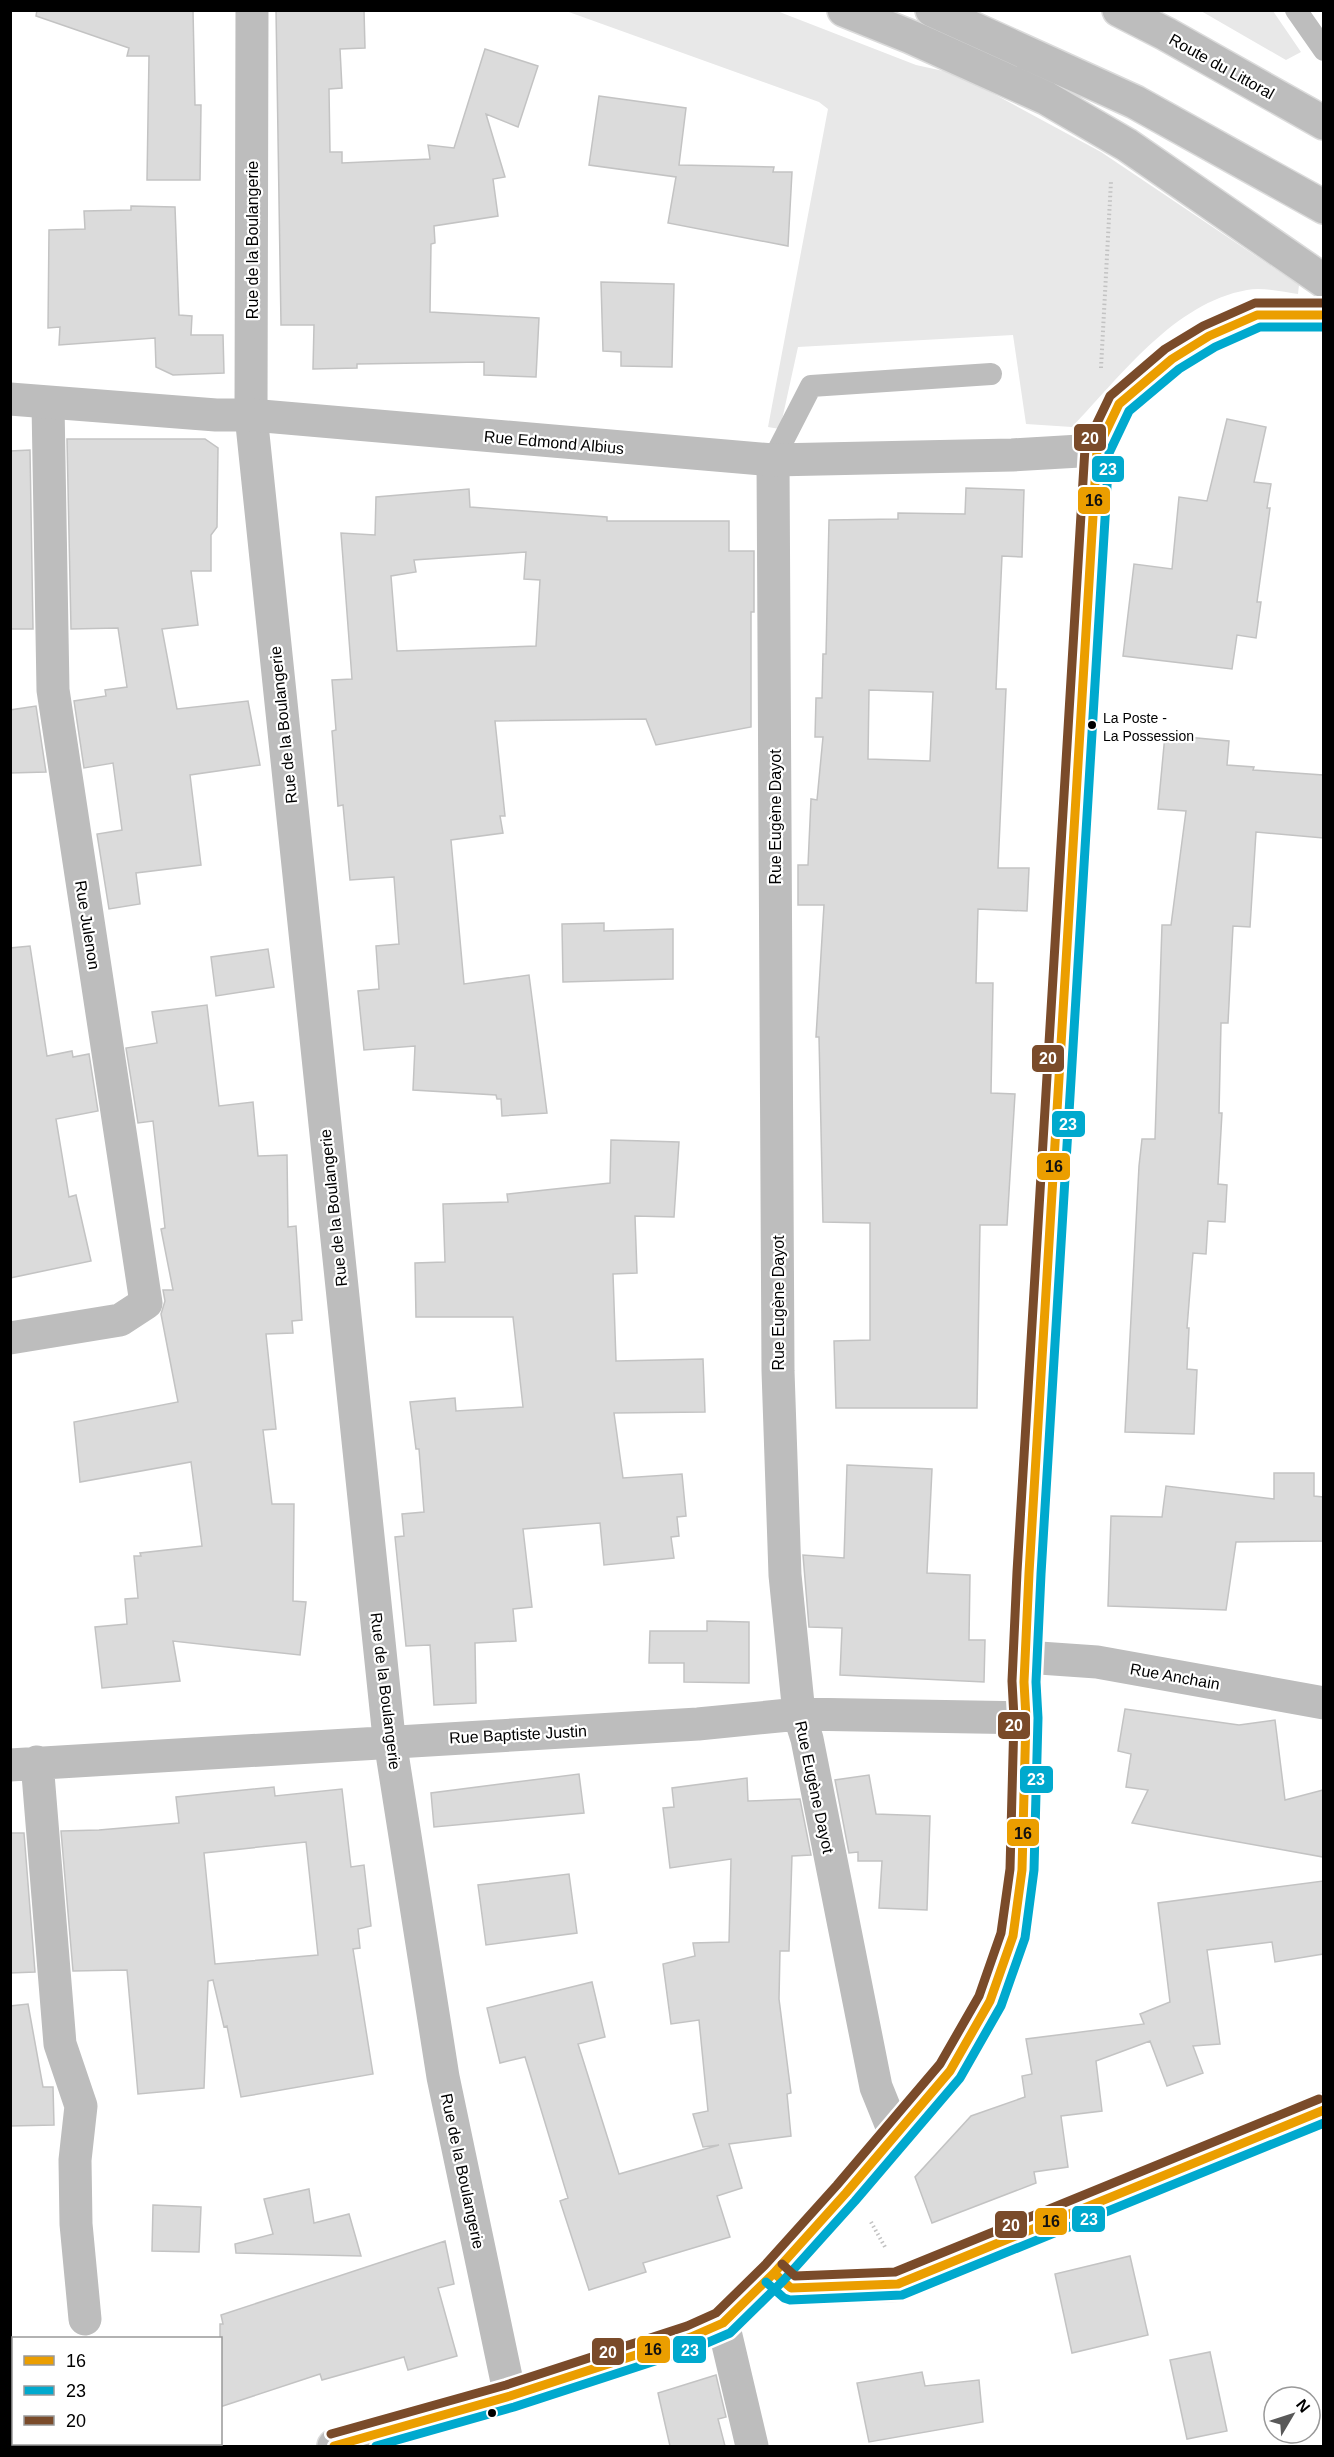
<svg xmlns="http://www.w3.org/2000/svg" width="1334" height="2457" viewBox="0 0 1334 2457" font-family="Arial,sans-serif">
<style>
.green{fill:#e8e8e8}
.building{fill:#dbdbdb;stroke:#c3c3c3;stroke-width:1.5;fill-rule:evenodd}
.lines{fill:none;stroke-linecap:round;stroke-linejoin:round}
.primary-casing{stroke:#dbdbdb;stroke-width:36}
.trunk-casing{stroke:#dbdbdb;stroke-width:36}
.path{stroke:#c2c2c2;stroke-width:4;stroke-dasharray:1.5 3;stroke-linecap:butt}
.service{stroke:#bdbdbd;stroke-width:22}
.minor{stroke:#bdbdbd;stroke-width:33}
.tertiary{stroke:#bdbdbd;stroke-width:33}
.primary{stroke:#bdbdbd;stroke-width:33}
.trunk{stroke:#bdbdbd;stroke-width:33}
.bus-1-casing{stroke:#fff;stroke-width:14}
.bus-2-casing{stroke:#fff;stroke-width:14}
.bus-3-casing{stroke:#fff;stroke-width:14}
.bus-1{stroke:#eb9e00;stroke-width:9}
.bus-2{stroke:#00a9ce;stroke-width:9}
.bus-3{stroke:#7a4b2a;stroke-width:9}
.bus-dot{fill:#000;stroke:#fff;stroke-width:2}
.labels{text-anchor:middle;stroke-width:4.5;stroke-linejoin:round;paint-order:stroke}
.bus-label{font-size:14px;fill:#000;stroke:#fff;text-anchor:start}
.street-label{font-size:16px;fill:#000;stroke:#fff}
.line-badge{stroke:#fff;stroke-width:2}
.badge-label{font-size:16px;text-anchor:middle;font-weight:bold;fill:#fff}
.pale-badge-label{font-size:16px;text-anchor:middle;font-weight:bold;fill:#111}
</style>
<rect width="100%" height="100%" fill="#fff"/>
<path class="green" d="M566 11H777L916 65 957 74 1101 152 1299 285 1298 294C1282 292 1262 287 1247 290 1174 303 1121 376 1072 427L1026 424 1013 335 798 347 780 429 768 427 828 109 819 102Z
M1201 11H1273L1301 52 1286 60Z"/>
<path class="building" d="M37 10H193L195 105H201L200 180H147L149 56H127L129 48 36 16Z
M276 10H364L365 48 340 49 342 88 329 89 330 152H342V163L430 159 428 145 454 148 485 49 538 66 518 127 486 114 505 177 493 179 498 216 434 226 435 243 431 244 430 312 539 318 536 377 484 375V362L357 364V368L313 369 314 325H281Z
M599 96 686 108 679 165 774 167 773 172H792L788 246 668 223 676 177 589 165Z
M131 206 175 207 179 315 192 316 191 335H223L224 373 173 375 156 367 155 338 59 345 60 327 48 328 49 230 85 229 84 211 131 210Z
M601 282 674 284 672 367 621 366V352L603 351Z
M1227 419 1266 427 1254 482 1271 484 1267 508H1270L1257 602H1261L1256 638 1237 635 1232 669 1123 656 1134 564 1172 569 1179 497 1207 501Z
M67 439H205L218 448 217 527 211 535V571H191L198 625 162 629 177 709 248 701 260 765 190 775 201 865 136 873 140 904 109 909 97 834 122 830 113 763 84 768 74 701 106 696 105 690 127 687 118 628 71 629Z
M30 450 33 629H10V451Z
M966 488 1024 490 1022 557 1002 556 996 689H1006L998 868H1029L1027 911 978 909 976 983H993L991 1093 1015 1094 1007 1225H980L977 1408H836L834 1341 870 1340V1223L823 1222 819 1037H816L824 905H798V865H808L811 799 817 800 823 737H815L816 698H822L823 654H826L829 520 898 519V513L965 514ZM869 690 933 692 930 761 868 759Z
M469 489 470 507 607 517V521H729V551H754V612H751V727L656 745 646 719 495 721 505 816H500L503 833 451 840 464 984 529 975 547 1113 502 1116 501 1099H497L496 1095 413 1090 415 1046 364 1050 358 991 379 989 376 946 399 944 394 877 350 880 343 805 338 806 332 731 336 730 332 680 352 679 341 533 375 535 376 497ZM526 552 524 579 540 580 536 646 397 651 391 576 416 572 414 560Z
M36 706 46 772 10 773V710Z
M1165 735 1229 741 1227 765 1254 767 1253 770 1323 775V838L1256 832 1250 927 1233 926 1228 1023H1221L1219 1113H1222L1218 1184 1227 1185 1225 1222 1208 1221 1206 1254 1193 1253 1187 1328H1189L1187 1369 1197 1370 1194 1434 1125 1432 1139 1166 1142 1139H1155L1162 925H1171L1186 811 1158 809Z
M604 923V931L673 929V979L563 982 562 924Z
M30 946 47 1056 72 1051 73 1057 89 1054 98 1111 56 1119 69 1197 76 1195 91 1261 10 1278V948Z
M268 949 274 987 216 996 211 957Z
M207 1005 219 1106 253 1102 258 1156 287 1155 288 1227 296 1226 302 1320 292 1321 293 1333 266 1334 276 1429 263 1430 272 1504H294L293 1601 306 1602 300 1655 173 1641 180 1681 102 1688 95 1627 127 1624 125 1599 138 1598 134 1556H141L140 1553 202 1546 191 1462 80 1482 74 1422 178 1402 161 1314 165 1301 163 1290H173L161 1229 165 1228 153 1121 138 1123 126 1048 157 1043 152 1012Z
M611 1140 679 1142 674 1217 635 1216 637 1273 613 1274 616 1361 703 1359 705 1412 614 1413 623 1478 682 1474 686 1516 677 1517 679 1536 671 1537 674 1558 604 1565 600 1523 523 1529 532 1607 513 1609 516 1641 475 1643 476 1703 434 1705 430 1645 406 1646 395 1537 404 1536 402 1514 424 1512 419 1449H416L410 1402 455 1398 456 1411 523 1407 513 1317H416L415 1263 445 1262 443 1204 508 1202 507 1194 610 1183Z
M847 1465 932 1469 927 1573 970 1575 969 1640H985L984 1682 840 1675 842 1628 809 1627 803 1555 844 1558Z
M1274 1473H1314V1496L1323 1497V1541L1236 1542 1226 1610 1108 1606 1111 1516 1162 1517 1166 1486 1274 1499Z
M707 1621 749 1622V1683L684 1682V1663H649L650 1631H707Z
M1125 1709 1239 1725 1275 1720 1285 1800 1323 1790V1857L1132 1823 1148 1790 1126 1787 1131 1754 1118 1751Z
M579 1774 584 1813 434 1827 431 1793Z
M869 1775 876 1814 930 1816 927 1910 879 1908 882 1861H858V1852L849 1853 835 1780Z
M747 1778 748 1801 800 1799 811 1855 792 1856 789 1951H780L779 1999 791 2093 787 2094 791 2136 729 2144 742 2188 717 2196 730 2237 643 2263 646 2272 589 2290 560 2201 568 2198 525 2057 500 2063 487 2008 592 1982 605 2037 578 2044 619 2174 719 2145 703 2147 693 2114 708 2111 699 2020 671 2024 663 1964 695 1956 693 1943 729 1942 731 1859 670 1868 663 1808 674 1807 672 1788Z
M274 1787 275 1796 342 1789 351 1867 364 1865 371 1926 358 1929 360 1948 353 1949 373 2074 241 2097 227 2026 224 2027 213 1980 208 1981 204 2088 138 2094 127 1970 73 1971 61 1831 99 1830 179 1823 176 1797ZM306 1842 318 1955 215 1964 204 1853Z
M10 1833H24L35 1972 10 1973Z
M569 1874 577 1933 486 1945 478 1885Z
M1323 1881V1954L1275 1962 1272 1942 1207 1950 1220 2044 1193 2046 1203 2073 1167 2086 1150 2041 1096 2061 1102 2111 1061 2116 1068 2167 1034 2172 1036 2183 932 2223 915 2177 971 2116 1025 2097 1022 2076 1032 2074 1026 2039 1144 2024 1140 2014 1170 2002 1158 1903Z
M28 2004 43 2087H53L54 2125 10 2126V2006Z
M309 2189 314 2223 349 2214 361 2256 236 2253 235 2244 273 2234 264 2199Z
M153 2205 201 2207 199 2252 152 2251Z
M445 2241 454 2284 438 2288 457 2356 408 2370 404 2357 322 2380 320 2374 220 2407V2324H223L221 2315Z
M1130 2256 1148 2335 1072 2353 1055 2274Z
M1210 2352 1227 2431 1187 2439 1170 2360Z
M922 2372 925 2386 979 2380 983 2422 869 2442 857 2383Z
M716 2375 726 2417 718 2419 725 2446H670L658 2393Z"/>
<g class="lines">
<defs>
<path id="primary" d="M774 2273 791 2288 898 2284 1324 2110
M334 2446 510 2396 691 2337 723 2323"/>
<path id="trunk" d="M844 10 911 37 1046 98 1127 145 1324 281
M932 10 1135 102 1324 207
M1119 10 1166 34 1324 123"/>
</defs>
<use href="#primary" class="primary-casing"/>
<use href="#trunk" class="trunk-casing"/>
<path class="path" d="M1101 368 1111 181
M871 2222 885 2247"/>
<path class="service" d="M1296 10 1324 50
M773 460 811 386 991 374"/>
<path class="minor" d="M252 10 251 415 388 1728 443 2077 510 2396
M773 460 778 1371 785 1575 799 1714 807 1739 876 2087 895 2134
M10 1338 120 1320 146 1303 53 690 48 404
M1025 1657 1097 1662 1324 1703
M37 1762 60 2044 81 2106 75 2160 76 2224 85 2319
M10 1765 698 1724 799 1714 1026 1718
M723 2323 752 2446"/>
<path class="tertiary" d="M10 399 216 415H251L773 460 1012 455 1097 450
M723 2323 774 2273 846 2193 950 2071 990 2001 1013 1936 1022 1870 1026 1718 1024 1682 1029 1573 1097 450 1119 404 1172 359 1209 336 1257 315H1324"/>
<use href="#primary" class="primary"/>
<use href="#trunk" class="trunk"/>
<defs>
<path id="bus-1" d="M774 2273 791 2288 898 2284 1324 2110
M334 2446 510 2396 691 2337 723 2323 774 2273 846 2193 950 2071 990 2001 1013 1936 1022 1870 1026 1718 1024 1682 1029 1573 1097 450 1119 404 1172 359 1209 336 1257 315H1324"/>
<path id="bus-2" d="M766 2282 784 2298 790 2300 902 2295 1324 2123
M376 2446 514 2407 695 2348 730 2333 783 2281 855 2201 960 2078 1001 2006 1025 1938 1034 1870 1038 1718 1036 1682 1041 1574 1109 453 1129 411 1179 369 1215 347 1260 327H1324"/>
<path id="bus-3" d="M782 2264 795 2276 895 2272 1319 2099
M331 2434 506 2385 687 2326 716 2313 765 2265 837 2185 940 2064 979 1996 1001 1933 1010 1869 1014 1718 1012 1681 1017 1572 1085 448 1110 396 1165 349 1203 326 1255 303H1324"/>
</defs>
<use href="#bus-1" class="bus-1-casing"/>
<use href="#bus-2" class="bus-2-casing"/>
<use href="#bus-3" class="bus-3-casing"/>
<use href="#bus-1" class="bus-1"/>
<use href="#bus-2" class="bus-2"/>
<use href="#bus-3" class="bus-3"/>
</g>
<g class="bus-dot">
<circle cx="1092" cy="725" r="5"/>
<circle cx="492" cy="2413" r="5"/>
</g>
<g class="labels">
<g class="bus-label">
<text x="1103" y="723">La Poste -<tspan x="1103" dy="18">La Possession</tspan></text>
</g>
<g class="street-label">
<text transform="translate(1222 66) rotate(29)" y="6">Route du Littoral</text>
<text transform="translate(252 240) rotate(-90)" y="6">Rue de la Boulangerie</text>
<text transform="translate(554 442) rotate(5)" y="6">Rue Edmond Albius</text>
<text transform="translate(283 725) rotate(-96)" y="6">Rue de la Boulangerie</text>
<text transform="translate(775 817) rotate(-90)" y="6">Rue Eugène Dayot</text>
<text transform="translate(88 925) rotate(81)" y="6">Rue Julenon</text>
<text transform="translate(333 1208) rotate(-96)" y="6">Rue de la Boulangerie</text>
<text transform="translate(778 1303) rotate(-90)" y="6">Rue Eugène Dayot</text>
<text transform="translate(1175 1676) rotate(10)" y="6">Rue Anchain</text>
<text transform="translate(386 1691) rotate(83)" y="6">Rue de la Boulangerie</text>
<text transform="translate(518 1734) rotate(-3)" y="6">Rue Baptiste Justin</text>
<text transform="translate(815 1787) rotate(78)" y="6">Rue Eugène Dayot</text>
<text transform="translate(463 2171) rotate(78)" y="6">Rue de la Boulangerie</text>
</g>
</g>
<g class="line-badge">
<rect x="1073" y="423" width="34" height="29" rx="6" fill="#7a4b2a"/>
<rect x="1091" y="455" width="34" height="28" rx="6" fill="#00a9ce"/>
<rect x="1077" y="486" width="34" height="29" rx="6" fill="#eb9e00"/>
<rect x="1031" y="1044" width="34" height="29" rx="6" fill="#7a4b2a"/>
<rect x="1051" y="1110" width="35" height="28" rx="6" fill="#00a9ce"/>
<rect x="1036" y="1152" width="35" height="29" rx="6" fill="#eb9e00"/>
<rect x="997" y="1711" width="34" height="29" rx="6" fill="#7a4b2a"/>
<rect x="1019" y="1765" width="35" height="29" rx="6" fill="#00a9ce"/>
<rect x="1006" y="1818" width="34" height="29" rx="6" fill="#eb9e00"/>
<rect x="1071" y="2205" width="35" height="28" rx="6" fill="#00a9ce"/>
<rect x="1034" y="2207" width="34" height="29" rx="6" fill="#eb9e00"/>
<rect x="994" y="2210" width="34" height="29" rx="6" fill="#7a4b2a"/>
<rect x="636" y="2335" width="35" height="29" rx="6" fill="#eb9e00"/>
<rect x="672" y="2335" width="35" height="29" rx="6" fill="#00a9ce"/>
<rect x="591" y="2337" width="34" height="29" rx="6" fill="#7a4b2a"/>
</g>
<g class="badge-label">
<text x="1090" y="444">20</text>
<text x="1108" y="475">23</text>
<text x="1048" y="1064">20</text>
<text x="1068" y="1130">23</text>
<text x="1014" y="1731">20</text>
<text x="1036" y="1785">23</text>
<text x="1089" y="2225">23</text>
<text x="1011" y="2231">20</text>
<text x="690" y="2356">23</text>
<text x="608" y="2358">20</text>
</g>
<g class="pale-badge-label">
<text x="1094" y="506">16</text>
<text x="1054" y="1172">16</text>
<text x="1023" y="1839">16</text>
<text x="1051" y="2227">16</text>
<text x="653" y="2355">16</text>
</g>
<rect width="1334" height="2457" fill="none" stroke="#000000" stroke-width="24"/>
<rect x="12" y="2337" width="210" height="108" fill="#ffffff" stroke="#999999" stroke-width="1.5"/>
<rect x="24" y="2356" width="30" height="9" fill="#eb9e00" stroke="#999999" stroke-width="1.5"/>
<text x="66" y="2367" font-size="18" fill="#000000">16</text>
<rect x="24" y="2386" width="30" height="9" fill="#00a9ce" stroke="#999999" stroke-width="1.5"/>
<text x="66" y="2397" font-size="18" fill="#000000">23</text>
<rect x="24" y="2416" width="30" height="9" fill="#7a4b2a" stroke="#999999" stroke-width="1.5"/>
<text x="66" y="2427" font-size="18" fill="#000000">20</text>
<g transform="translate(1292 2415) rotate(51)"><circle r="28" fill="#ffffff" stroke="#999999" stroke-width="1.5"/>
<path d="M0-4.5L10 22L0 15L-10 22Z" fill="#595959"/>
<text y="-9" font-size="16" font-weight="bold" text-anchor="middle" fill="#000000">N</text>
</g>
</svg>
